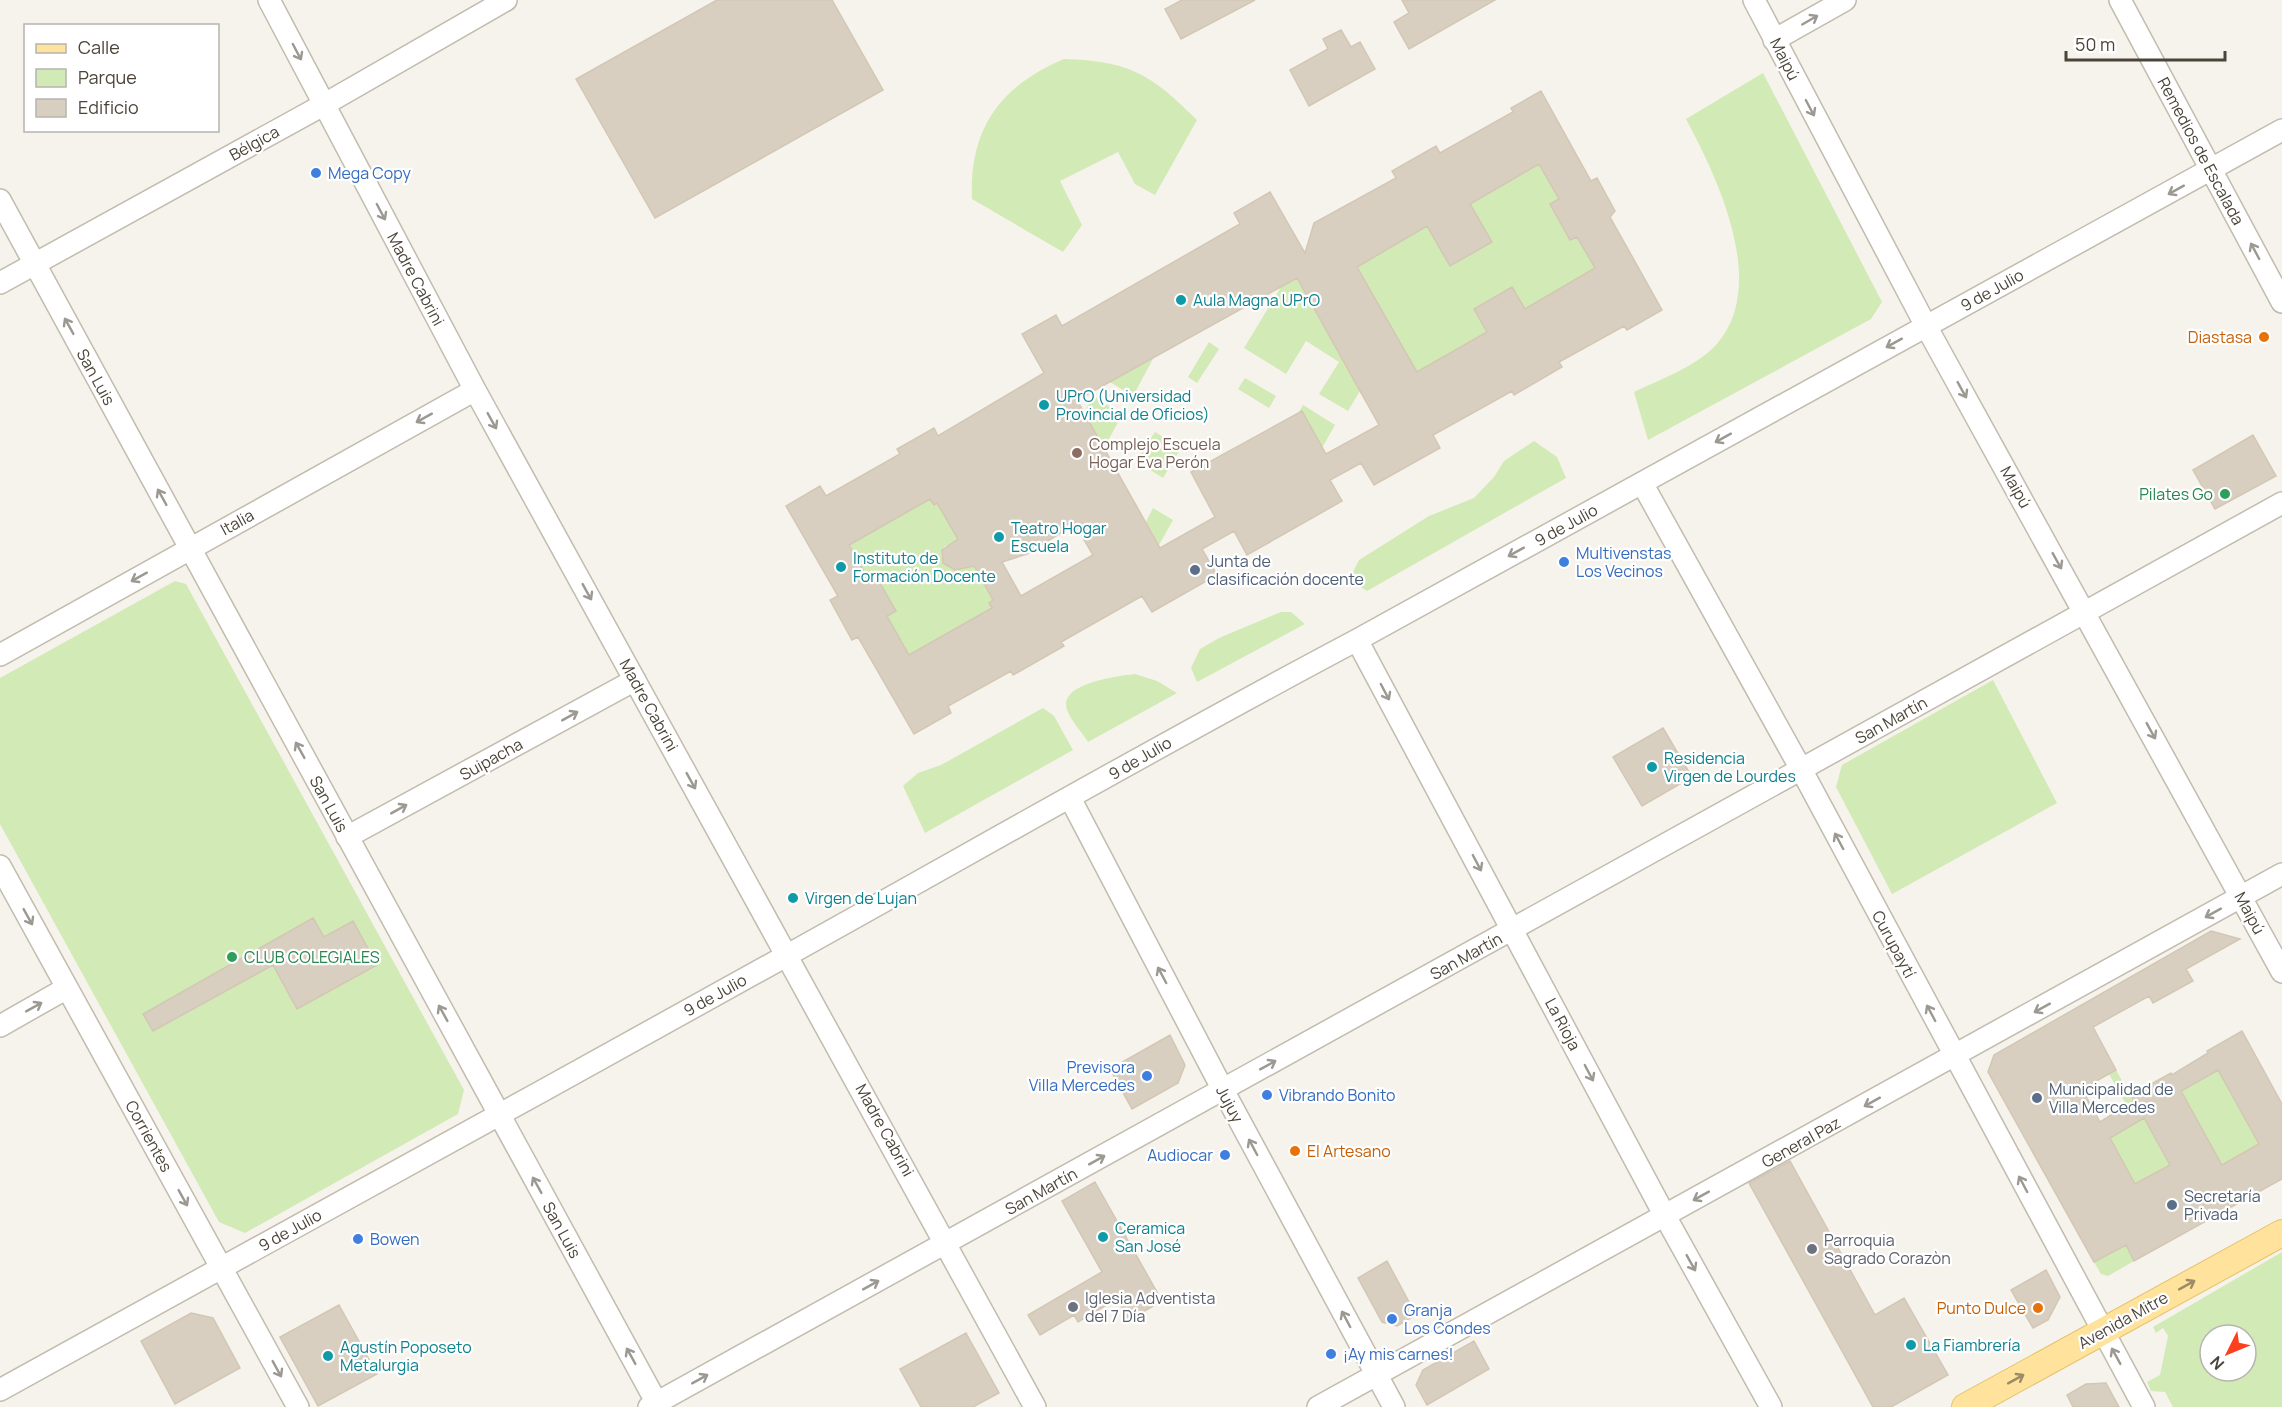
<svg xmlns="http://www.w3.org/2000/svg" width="2282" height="1407" viewBox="0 0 2282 1407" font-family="Manrope,sans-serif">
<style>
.green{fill:#d2eab5;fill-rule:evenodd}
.building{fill:#d8cfc1;stroke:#d3c7b4;stroke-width:1.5;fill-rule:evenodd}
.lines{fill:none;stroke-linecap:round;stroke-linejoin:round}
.minor-casing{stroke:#c2bbae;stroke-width:24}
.major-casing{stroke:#e6c16a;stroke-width:28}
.minor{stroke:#fff;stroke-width:21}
.major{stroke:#ffe39c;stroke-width:26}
.oneway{stroke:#9c9892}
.oneway2{stroke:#9c8c66}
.shop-dot{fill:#3f7fe0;stroke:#fff;stroke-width:2}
.culture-dot{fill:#0f9aa8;stroke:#fff;stroke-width:2}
.food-dot{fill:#e8710a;stroke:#fff;stroke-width:2}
.education-dot{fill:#8d6e63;stroke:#fff;stroke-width:2}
.leisure-dot{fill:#2e9e5b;stroke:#fff;stroke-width:2}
.service-dot{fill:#5c6f8a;stroke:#fff;stroke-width:2}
.worship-dot{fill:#6b7280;stroke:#fff;stroke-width:2}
.labels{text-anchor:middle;stroke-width:4.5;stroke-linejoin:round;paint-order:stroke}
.street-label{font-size:16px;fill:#4b4439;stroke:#fff}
.shop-label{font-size:16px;fill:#366cbe;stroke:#fff;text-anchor:start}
.culture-label{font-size:16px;fill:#0d838f;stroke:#fff;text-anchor:start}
.food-label{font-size:16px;fill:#c56008;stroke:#fff;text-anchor:end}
.education-label{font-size:16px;fill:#785e54;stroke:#fff;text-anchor:start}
.leisure-label{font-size:16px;fill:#27864d;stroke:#fff;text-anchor:end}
.service-label{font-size:16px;fill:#4e5e75;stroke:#fff;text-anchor:start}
.worship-label{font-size:16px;fill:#5b616d;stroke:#fff;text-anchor:start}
</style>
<rect width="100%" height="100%" fill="#f6f3ec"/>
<path class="green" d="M1064 59C1129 61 1151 74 1197 120L1155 195 1135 184 1118 152 1060 181 1082 225 1063 252 972 199C969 129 1000 86 1064 59Z
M1763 73 1882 302 1871 319 1648 440 1634 392C1661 379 1693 368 1714 347 1771 288 1717 177 1686 119Z
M1539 164 1559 199 1550 205 1570 240 1577 237 1595 268 1525 309 1512 287 1474 309 1487 332 1417 372 1357 267 1427 226 1451 266 1492 242 1470 204Z
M1297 278 1360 391 1348 411 1319 394 1339 362 1306 341 1286 374 1244 348 1281 287Z
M1209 342 1219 349 1197 383 1188 377Z
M1154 357 1133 396 1110 382Z
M1245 378 1276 396 1269 408 1238 389Z
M1094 396 1122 415 1104 448 1084 412Z
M1303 405 1335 425 1322 448 1302 411 1299 412Z
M1155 432 1181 448 1163 478 1136 461Z
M1534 441 1557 457 1566 478 1367 591 1349 580 1359 560 1429 516 1474 498 1494 477 1504 461Z
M930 499 934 504 937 503 961 544 945 546C937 557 944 566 955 570L968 565 969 559 993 600 992 608 909 655 887 616 895 610 877 578 870 582 849 545Z
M1153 508 1173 520 1159 545 1146 522Z
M175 581 186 584 464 1090 458 1114 245 1233 219 1222 0 824V678Z
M1281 612H1291L1305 624 1197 682 1191 668 1200 649 1219 638Z
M1135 674 1157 681 1177 693 1088 742C1082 732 1071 721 1067 710 1058 683 1118 676 1135 674Z
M1993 680 2057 803 1892 894 1836 787 1842 765Z
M1043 708 1054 716 1073 750 925 833 903 786 918 773 941 765Z
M2116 1070 2170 1165 2146 1204 2110 1138 2136 1122 2109 1074Z
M2218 1070 2259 1144 2222 1165 2181 1091Z
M2126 1245 2134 1261 2108 1276 2101 1274 2094 1262Z
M2282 1252V1407H2173L2165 1392 2151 1391 2147 1382 2160 1375 2168 1336 2163 1328 2156 1333 2153 1327ZM2210 1335H2246V1371H2210Z"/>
<path class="building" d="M717 0H832L883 90 655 218 576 79Z
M1182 0H1255L1181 39 1165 9Z
M1402 0H1495L1409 49 1394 22 1409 13Z
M1341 30 1351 47 1360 42 1375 69 1309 106 1290 70 1328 49 1323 39Z
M1541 91 1591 181 1597 178 1615 211 1610 217 1662 310 1627 330 1624 326 1559 362 1562 367 1514 395 1512 391 1433 435 1440 448 1374 485 1361 463 1330 480 1342 501 1247 555 1234 531 1202 549 1217 575 1152 612 1142 596 1061 642 1064 646 1013 675 1011 671 948 706 951 713 914 734 858 637 852 640 830 600 838 596 786 506 820 486 826 496 900 454 897 449 934 428 938 436 1044 373 1022 334 1056 315 1062 326 1219 236 1240 224 1234 213 1270 192 1305 253 1314 223 1396 178 1392 171 1436 146 1440 153 1513 112 1511 108ZM1539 164 1559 199 1550 204 1570 240 1577 237 1595 268 1525 309 1512 287 1474 309 1487 332 1417 372 1357 267 1427 226 1450 266 1492 242 1470 204ZM1297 278 1379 425 1326 454 1302 411 1191 472 1215 517 1160 548 1077 400ZM930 499 934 505 937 503 958 539 942 550 943 563 955 570 974 566 993 600 989 603 992 608 909 655 887 616 896 611 877 578 870 582 849 545ZM1075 524 1093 555 1021 596 1002 562 1027 554Z
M2253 435 2276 476 2215 509 2193 470Z
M1663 728 1692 777 1642 806 1613 757Z
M313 918 324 937 353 921 377 965 297 1009 273 965 153 1031 143 1014Z
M2211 931 2240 939 2186 969 2193 981 2153 1003 2149 996 2093 1027 2116 1070 2082 1089 2100 1122 2134 1101 2131 1095 2171 1073 2172 1075 2208 1053 2207 1051 2242 1031 2282 1104V1179L2134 1261 2126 1245 2094 1262 1988 1072 1994 1055ZM2218 1070 2259 1144 2222 1165 2181 1091ZM2144 1118 2170 1165 2135 1184 2110 1138Z
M1170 1035 1185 1065 1178 1083 1132 1109 1110 1069Z
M1790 1161 1875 1315 1904 1298 1948 1375 1891 1407H1873L1749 1183Z
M1095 1182 1162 1301 1129 1320 1117 1299 1078 1322 1074 1315 1040 1335 1028 1315 1102 1272 1062 1201Z
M1387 1261 1416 1315 1397 1326 1382 1322 1358 1278Z
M2046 1270 2060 1297 2048 1320 2033 1328 2011 1290Z
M339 1305 377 1374 318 1406 280 1337Z
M191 1313 213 1318 240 1368 175 1404 141 1341Z
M966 1333 999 1393 973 1407H921L900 1369Z
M1474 1341 1489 1369 1427 1405 1416 1385 1423 1370Z
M2106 1383 2119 1407H2073L2067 1395 2086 1384Z"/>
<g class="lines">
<defs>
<path id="minor" d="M269 0 475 390 1035 1407
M1754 0 1926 326 2282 972
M2120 0 2282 302
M1774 40 1845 0
M0 200 659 1407
M0 283 325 104 506 0
M1642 483 1801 769 2144 1407
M1357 640 1665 1216 1771 1407
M0 655 475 390
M1070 798 1223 1090 1394 1407
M347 837 635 680
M0 866 298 1407
M0 1026 67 988
M0 1390C261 1246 523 1102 784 957 975 851 1164 742 1357 640L2282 130
M649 1407 2282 503
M1318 1407 2282 874"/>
<path id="major" d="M1965 1407 2282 1233"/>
</defs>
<use href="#minor" class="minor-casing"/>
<use href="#major" class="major-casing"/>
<use href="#minor" class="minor"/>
<use href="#major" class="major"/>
</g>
<defs><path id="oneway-shaft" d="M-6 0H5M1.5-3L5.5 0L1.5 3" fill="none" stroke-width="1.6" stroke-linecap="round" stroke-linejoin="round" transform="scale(1.5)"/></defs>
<g class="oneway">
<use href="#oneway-shaft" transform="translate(1810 20) rotate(-30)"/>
<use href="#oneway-shaft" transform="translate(297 52) rotate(62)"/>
<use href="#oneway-shaft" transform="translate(1810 108) rotate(62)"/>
<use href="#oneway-shaft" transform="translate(2176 190) rotate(151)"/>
<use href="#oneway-shaft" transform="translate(381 212) rotate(62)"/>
<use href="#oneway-shaft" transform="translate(2255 251) rotate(-118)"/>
<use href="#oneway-shaft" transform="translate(69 326) rotate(-119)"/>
<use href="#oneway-shaft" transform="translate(1894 343) rotate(151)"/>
<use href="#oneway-shaft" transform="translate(1962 390) rotate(61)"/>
<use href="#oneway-shaft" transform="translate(424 418) rotate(151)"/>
<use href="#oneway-shaft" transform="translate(492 421) rotate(61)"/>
<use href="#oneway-shaft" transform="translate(1723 438) rotate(151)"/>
<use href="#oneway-shaft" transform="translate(162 497) rotate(-119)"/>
<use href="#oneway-shaft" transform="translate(1516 552) rotate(151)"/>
<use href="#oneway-shaft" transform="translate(2057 561) rotate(61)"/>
<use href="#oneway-shaft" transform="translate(139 577) rotate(151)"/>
<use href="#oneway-shaft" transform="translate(587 592) rotate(61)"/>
<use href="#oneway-shaft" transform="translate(1385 692) rotate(62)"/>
<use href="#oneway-shaft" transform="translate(570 716) rotate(-29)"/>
<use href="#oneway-shaft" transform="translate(2151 731) rotate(61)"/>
<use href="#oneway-shaft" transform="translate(300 750) rotate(-119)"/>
<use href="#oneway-shaft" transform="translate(691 781) rotate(61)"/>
<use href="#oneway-shaft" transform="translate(399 809) rotate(-29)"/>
<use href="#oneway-shaft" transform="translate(1839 841) rotate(-118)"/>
<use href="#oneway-shaft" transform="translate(1477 863) rotate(62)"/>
<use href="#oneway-shaft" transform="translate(2213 913) rotate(151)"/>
<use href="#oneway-shaft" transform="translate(28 917) rotate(61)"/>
<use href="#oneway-shaft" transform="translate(1162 975) rotate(-118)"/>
<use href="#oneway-shaft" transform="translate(34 1007) rotate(-29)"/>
<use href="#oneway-shaft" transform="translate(2042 1008) rotate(151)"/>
<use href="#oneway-shaft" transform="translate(443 1013) rotate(-119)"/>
<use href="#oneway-shaft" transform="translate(1931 1013) rotate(-118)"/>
<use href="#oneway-shaft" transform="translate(1268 1065) rotate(-29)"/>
<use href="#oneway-shaft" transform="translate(1589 1073) rotate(62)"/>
<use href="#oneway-shaft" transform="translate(1872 1102) rotate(151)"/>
<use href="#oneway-shaft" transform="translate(1253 1147) rotate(-118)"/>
<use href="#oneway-shaft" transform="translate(1097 1160) rotate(-29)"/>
<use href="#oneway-shaft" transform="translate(2023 1184) rotate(-118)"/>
<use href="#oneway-shaft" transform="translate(537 1185) rotate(-119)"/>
<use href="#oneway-shaft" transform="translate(1701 1196) rotate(151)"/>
<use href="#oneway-shaft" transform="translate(183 1198) rotate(61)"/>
<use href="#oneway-shaft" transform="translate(1691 1263) rotate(61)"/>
<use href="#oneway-shaft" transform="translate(871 1285) rotate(-29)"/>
<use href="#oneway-shaft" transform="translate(1346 1319) rotate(-118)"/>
<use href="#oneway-shaft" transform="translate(631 1356) rotate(-119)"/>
<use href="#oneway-shaft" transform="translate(2116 1356) rotate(-119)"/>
<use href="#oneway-shaft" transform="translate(277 1369) rotate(61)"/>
<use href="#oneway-shaft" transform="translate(700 1379) rotate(-29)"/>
</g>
<g class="oneway2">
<use href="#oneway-shaft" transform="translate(2187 1285) rotate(-29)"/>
<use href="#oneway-shaft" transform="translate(2016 1379) rotate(-29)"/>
</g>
<g class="shop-dot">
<circle cx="316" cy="173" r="6"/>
<circle cx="1564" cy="562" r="6"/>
<circle cx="1147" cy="1076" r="6"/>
<circle cx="1267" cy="1095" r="6"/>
<circle cx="1225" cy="1155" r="6"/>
<circle cx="358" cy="1239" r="6"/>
<circle cx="1392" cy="1319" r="6"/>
<circle cx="1331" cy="1354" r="6"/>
</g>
<g class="culture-dot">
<circle cx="1181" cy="300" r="6"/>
<circle cx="1044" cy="405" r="6"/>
<circle cx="999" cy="537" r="6"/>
<circle cx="841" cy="567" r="6"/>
<circle cx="1652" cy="767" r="6"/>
<circle cx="793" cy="898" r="6"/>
<circle cx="1103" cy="1237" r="6"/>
<circle cx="1911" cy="1345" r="6"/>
<circle cx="328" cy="1356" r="6"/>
</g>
<g class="food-dot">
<circle cx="2264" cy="337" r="6"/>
<circle cx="1295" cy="1151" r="6"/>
<circle cx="2038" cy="1308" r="6"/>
</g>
<circle class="education-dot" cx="1077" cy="453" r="6"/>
<g class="leisure-dot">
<circle cx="2225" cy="494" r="6"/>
<circle cx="232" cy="957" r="6"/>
</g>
<g class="service-dot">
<circle cx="1195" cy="570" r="6"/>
<circle cx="2037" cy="1098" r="6"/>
<circle cx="2172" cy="1205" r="6"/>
</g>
<g class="worship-dot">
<circle cx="1812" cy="1249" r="6"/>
<circle cx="1073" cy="1307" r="6"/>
</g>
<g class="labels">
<g class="street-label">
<text transform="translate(1785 59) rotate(63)" y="6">Maipú</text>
<text transform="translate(254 143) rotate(-29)" y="6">Bélgica</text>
<text transform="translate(2201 151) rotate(62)" y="6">Remedios de Escalada</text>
<text transform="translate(416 279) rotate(62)" y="6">Madre Cabrini</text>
<text transform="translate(1992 290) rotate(-29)" y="6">9 de Julio</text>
<text transform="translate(96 377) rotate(61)" y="6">San Luis</text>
<text transform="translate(2016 487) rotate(61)" y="6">Maipú</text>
<text transform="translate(237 522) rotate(-29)" y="6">Italia</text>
<text transform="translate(1566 525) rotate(-29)" y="6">9 de Julio</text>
<text transform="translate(649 705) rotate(61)" y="6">Madre Cabrini</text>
<text transform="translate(1891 720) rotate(-29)" y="6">San Martín</text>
<text transform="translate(1140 758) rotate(-30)" y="6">9 de Julio</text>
<text transform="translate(491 759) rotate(-29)" y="6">Suipacha</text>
<text transform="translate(329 804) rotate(61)" y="6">San Luis</text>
<text transform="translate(2250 913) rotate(62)" y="6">Maipú</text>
<text transform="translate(1894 944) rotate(62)" y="6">Curupaytí</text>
<text transform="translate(1466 956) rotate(-29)" y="6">San Martín</text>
<text transform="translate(715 995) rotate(-29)" y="6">9 de Julio</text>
<text transform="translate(1563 1024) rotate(62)" y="6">La Rioja</text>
<text transform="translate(1230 1104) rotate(62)" y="6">Jujuy</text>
<text transform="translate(885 1130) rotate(61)" y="6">Madre Cabrini</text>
<text transform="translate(149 1136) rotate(61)" y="6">Corrientes</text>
<text transform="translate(1801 1142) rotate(-29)" y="6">General Paz</text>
<text transform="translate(1041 1191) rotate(-29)" y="6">San Martín</text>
<text transform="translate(290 1230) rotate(-29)" y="6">9 de Julio</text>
<text transform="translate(562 1230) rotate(61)" y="6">San Luis</text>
<text transform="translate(2123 1320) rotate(-29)" y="6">Avenida Mitre</text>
</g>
<g class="shop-label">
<text x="328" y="179">Mega Copy</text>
<text x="1576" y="559">Multivenstas<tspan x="1576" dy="18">Los Vecinos</tspan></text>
<text x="1135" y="1073" text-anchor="end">Previsora<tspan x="1135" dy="18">Villa Mercedes</tspan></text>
<text x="1279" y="1101">Vibrando Bonito</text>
<text x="1213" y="1161" text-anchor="end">Audiocar</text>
<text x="370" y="1245">Bowen</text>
<text x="1404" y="1316">Granja<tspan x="1404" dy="18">Los Condes</tspan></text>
<text x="1343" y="1360">¡Ay mis carnes!</text>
</g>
<g class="culture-label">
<text x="1193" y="306">Aula Magna UPrO</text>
<text x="1056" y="402">UPrO (Universidad<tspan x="1056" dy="18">Provincial de Oficios)</tspan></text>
<text x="1011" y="534">Teatro Hogar<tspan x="1011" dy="18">Escuela</tspan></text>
<text x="853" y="564">Instituto de<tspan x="853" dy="18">Formación Docente</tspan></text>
<text x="1664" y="764">Residencia<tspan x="1664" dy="18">Virgen de Lourdes</tspan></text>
<text x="805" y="904">Virgen de Lujan</text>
<text x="1115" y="1234">Ceramica<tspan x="1115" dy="18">San José</tspan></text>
<text x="1923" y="1351">La Fiambrería</text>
<text x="340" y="1353">Agustín Poposeto<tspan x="340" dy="18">Metalurgia</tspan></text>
</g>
<g class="food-label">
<text x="2252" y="343">Diastasa</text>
<text x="1307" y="1157" text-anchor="start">El Artesano</text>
<text x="2026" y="1314">Punto Dulce</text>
</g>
<g class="education-label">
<text x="1089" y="450">Complejo Escuela<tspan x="1089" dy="18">Hogar Eva Perón</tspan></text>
</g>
<g class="leisure-label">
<text x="2213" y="500">Pilates Go</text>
<text x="244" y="963" text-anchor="start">CLUB COLEGIALES</text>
</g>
<g class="service-label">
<text x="1207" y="567">Junta de<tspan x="1207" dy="18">clasificación docente</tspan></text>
<text x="2049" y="1095">Municipalidad de<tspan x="2049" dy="18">Villa Mercedes</tspan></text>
<text x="2184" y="1202">Secretaría<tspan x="2184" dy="18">Privada</tspan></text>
</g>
<g class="worship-label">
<text x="1824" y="1246">Parroquia<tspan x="1824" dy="18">Sagrado Corazòn</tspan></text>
<text x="1085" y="1304">Iglesia Adventista<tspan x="1085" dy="18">del 7 Día</tspan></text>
</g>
</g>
<rect x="24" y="24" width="195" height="108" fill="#ffffff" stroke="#b7b4b0" stroke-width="1.5"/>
<rect x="36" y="44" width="30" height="9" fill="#ffe39c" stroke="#b7b4b0" stroke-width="1.5"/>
<text x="78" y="54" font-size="18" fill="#4b4439">Calle</text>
<rect x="36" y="69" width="30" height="18" fill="#d2eab5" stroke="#b7b4b0" stroke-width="1.5"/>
<text x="78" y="84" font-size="18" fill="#4b4439">Parque</text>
<rect x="36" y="99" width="30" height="18" fill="#d8cfc1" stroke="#b7b4b0" stroke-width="1.5"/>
<text x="78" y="114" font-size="18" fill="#4b4439">Edificio</text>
<g transform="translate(2228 1353) rotate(227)"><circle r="28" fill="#ffffff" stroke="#b7b4b0" stroke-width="1.5"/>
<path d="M0-4.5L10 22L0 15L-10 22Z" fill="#fc3f1d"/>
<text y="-9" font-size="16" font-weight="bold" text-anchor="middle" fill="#4b4439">N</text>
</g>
<path d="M2066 51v9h159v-9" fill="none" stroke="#4b4439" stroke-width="3"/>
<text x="2075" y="51" font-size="18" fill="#4b4439" stroke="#ffffff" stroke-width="4.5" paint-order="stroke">50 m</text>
</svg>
